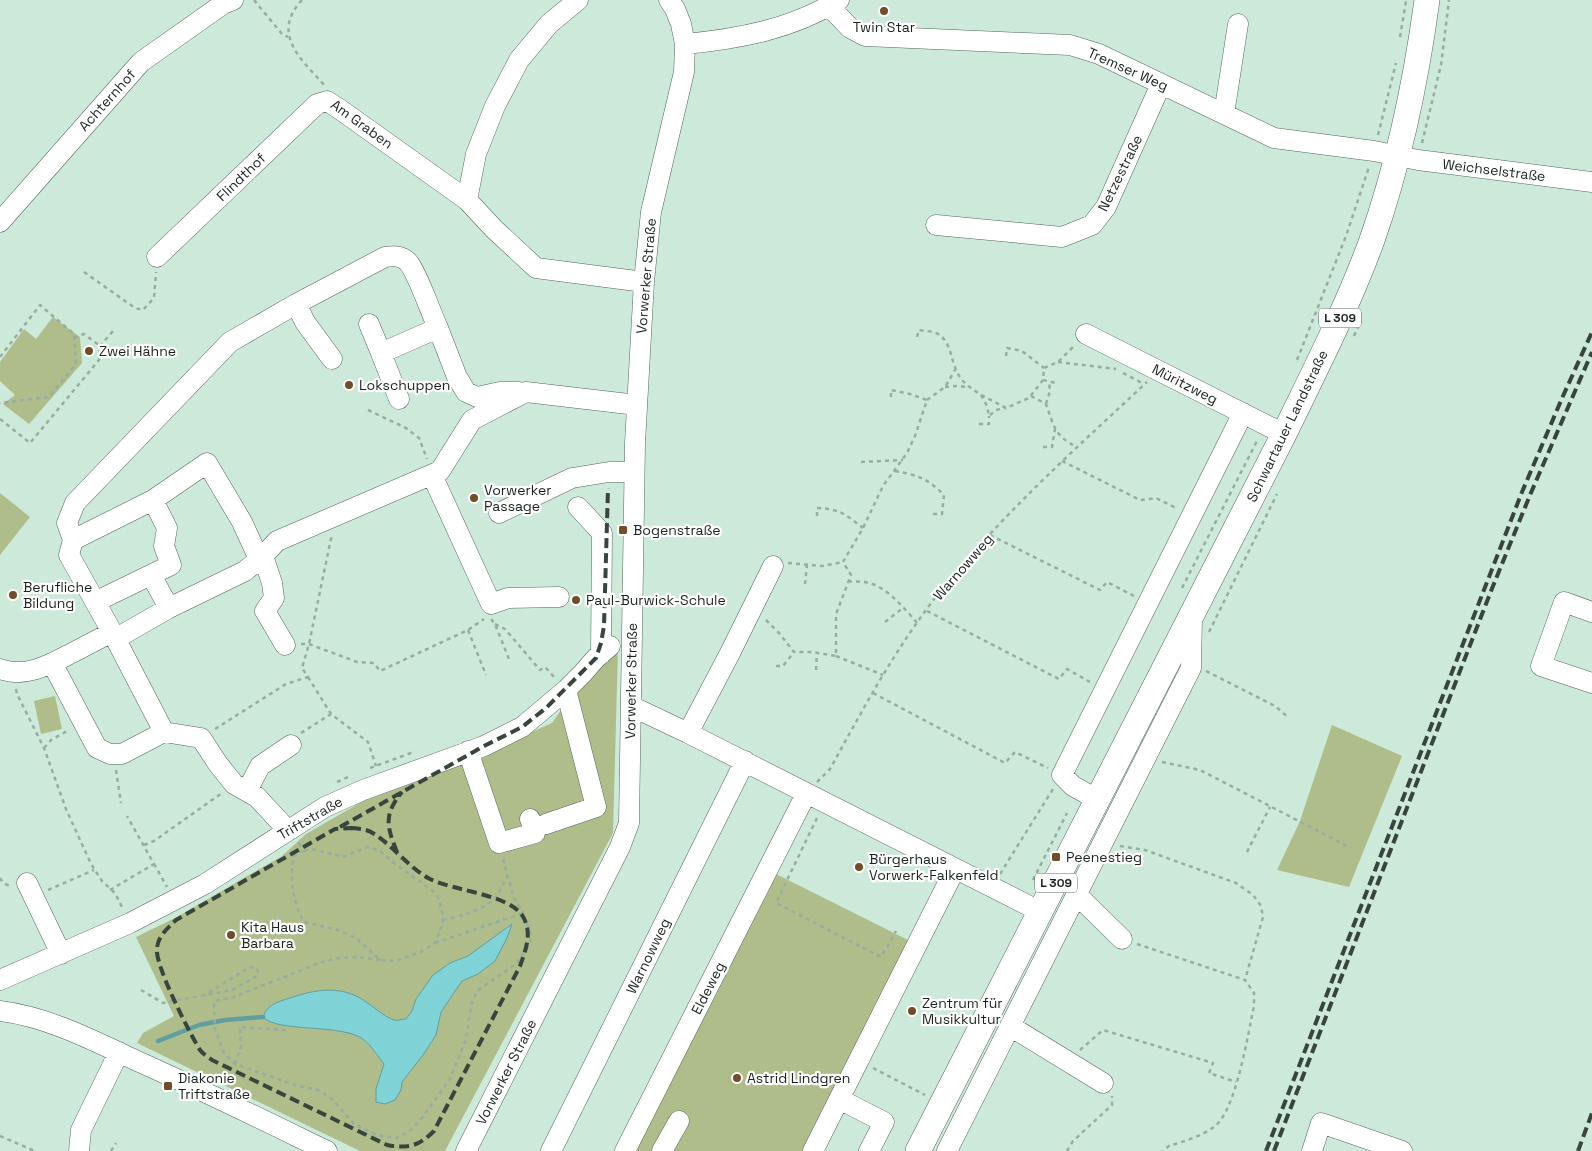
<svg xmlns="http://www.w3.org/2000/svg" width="1592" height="1151" viewBox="0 0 1592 1151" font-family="'Space Grotesk',sans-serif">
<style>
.green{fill:#aebd8a}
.water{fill:#7fd3d7;stroke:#619ea0}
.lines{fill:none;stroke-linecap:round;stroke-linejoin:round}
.stream{stroke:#619ea0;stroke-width:4.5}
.minor-casing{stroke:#50695b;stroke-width:21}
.major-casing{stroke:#50695b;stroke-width:26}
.path{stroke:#97ada0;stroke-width:2.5;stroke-dasharray:4 4;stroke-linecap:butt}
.minor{stroke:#fff;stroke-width:20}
.major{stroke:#fff;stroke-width:25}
.rail{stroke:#38453d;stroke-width:4;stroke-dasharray:10 5;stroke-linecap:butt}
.poi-dot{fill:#734d29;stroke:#fff;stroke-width:2}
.labels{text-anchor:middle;stroke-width:4.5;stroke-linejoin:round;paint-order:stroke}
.shield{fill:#fff;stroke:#5f6662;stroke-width:1}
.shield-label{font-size:12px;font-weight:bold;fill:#1a241e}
.poi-label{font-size:14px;fill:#1a241e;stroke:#fff;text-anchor:start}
.street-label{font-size:14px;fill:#1a241e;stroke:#fff}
</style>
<rect width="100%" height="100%" fill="#cde9d9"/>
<path class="green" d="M53 317 80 337 82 363 29 424 3 404 15 395 0 381V362L24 329 36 339Z
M0 493 30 517 0 555Z
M618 648 613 833 445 1151H360L137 1043 143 1033 174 1016 136 937 177 917 282 856 306 834 377 793 469 760 552 723 578 686Z
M55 696 62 729 41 734 34 701Z
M1332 725 1402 756 1349 887 1277 870 1300 821Z
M768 870 916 944 813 1151H625Z"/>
<path class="water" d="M512 924 507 938 495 961 478 974 462 981 451 997 441 1012 436 1035 423 1055 402 1082 401 1090 395 1100 385 1104 376 1102V1089L384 1064C378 1057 372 1046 364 1040 344 1023 277 1033 263 1017 267 1005 277 1002 290 998 311 991 332 986 354 995 365 999 385 1018 394 1020 397 1021 402 1019 406 1019L412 1011 416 999 433 975 450 963 468 956Z"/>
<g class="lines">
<path class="stream" d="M158 1041 199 1025 225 1020 263 1017"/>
<defs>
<path id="minor" d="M578 0 549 24 519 60 495 106 476 154 467 200 494 229 536 268 644 282
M829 6 850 28 865 36 1070 45 1099 54 1274 138 1374 151 1418 160 1592 182
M685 44C739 39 792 29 839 0
M1224 114 1238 24
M0 222 141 62 223 4 233 0
M936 225 1062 237 1092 225 1106 207 1161 84
M157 257 317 104 327 101 338 108 467 200
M296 304 305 322 332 359
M369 324 381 353 438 328 457 377 466 392 477 397 500 392H519
M1086 334 1284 434
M381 353 399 399
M432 475 491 604 508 598 559 597
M578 507 602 533 601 654
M499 513 572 478 609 472H634
M73 540 153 500 207 463 242 522 259 559
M263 556 272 583 274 598 265 611 285 645
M151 575 169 608
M95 602 171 565 164 546 167 528 153 500
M1592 612 1564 602 1541 666 1592 683
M115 639 169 608 245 571 263 556 277 541 440 471 472 420 526 392 637 405
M72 653 112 632
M52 663 97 748 110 754H122L164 732
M0 669C24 678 47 666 68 655
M631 706 688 733 1041 912
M688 733 730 653 773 566
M468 751 499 843 535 833 530 819
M247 791 260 766 291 745
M1098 800 1073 786 1062 775 1243 413
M546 824 596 807 566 690
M286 831 281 823 257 797 234 784 218 764 201 738 164 732 112 632 69 555 73 540 67 523 75 503 230 342 296 304 385 257C393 256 401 255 408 262 417 272 431 313 438 328
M27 883 61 954
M1077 895 1122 939
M0 980 130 923 205 884 325 807 363 790 484 746 522 727 566 690 583 673 596 658 610 646
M0 1011C48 1017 92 1040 135 1060 200 1089 263 1120 327 1151
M1010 1026 1103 1083
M839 1099 884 1122 869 1151
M79 1151 81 1130 119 1052
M466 1151 620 847 629 823 635 443 644 282 651 212 684 72 685 44 681 24 675 9 669 0
M551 1151 745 761
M625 1151 806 794
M662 1151 679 1121
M813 1151 955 869
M947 1151 1191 668 1192 616
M1312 1151 1321 1123 1402 1151"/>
<path id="major" d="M918 1151 1284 434C1315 370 1348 306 1372 240 1399 163 1416 81 1427 0"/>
</defs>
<use href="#minor" class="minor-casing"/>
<use href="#major" class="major-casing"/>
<path class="path" d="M254 0 282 34 288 37
M302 0C270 34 302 60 325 86
M1400 37 1406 1
M1378 135 1396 63
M1422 143 1441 65 1449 0
M84 272 135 308 143 310 154 298 156 272
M1354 336 1361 321
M917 337 919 330C924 331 933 331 938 334 954 344 949 365 963 381 974 393 992 400 1006 408L1029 398 1043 380 1044 368 1058 362 1074 346
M74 338 84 334 100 346
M1006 356 1007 348 1022 351 1044 368
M0 357 40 305 74 334 76 364 49 397 0 403
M1297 360 1346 236 1369 167
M1058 362 1116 369
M1123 373 1144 384
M1043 380 1056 383
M945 387 956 386 968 387
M981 395 987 406 989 416 996 410 1005 408
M1031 396 1046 404C1054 426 1054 436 1077 447
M927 400 945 387 955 370
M1046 404 1050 391 1049 381
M368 410 406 428 419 438 427 459
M0 419 30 443 99 360 100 346 113 331
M979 424H989V416
M1043 447H1052L1055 429
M1062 461 1140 500 1156 498 1178 509
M861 462 903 460
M895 471C917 475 927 478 944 495L942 514H932
M817 516V508C840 509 845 514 863 528
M990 535 1100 590 1107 582 1134 596
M788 563 822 566 843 562
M848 581C855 582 862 581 869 583 887 587 906 610 918 624
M805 584 807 565
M1182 588 1258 439
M927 611 1059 679 1067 669 1090 682
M491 619 495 624 509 659
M766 620 779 633 794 652H812L836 656V614L851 575 843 562 863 528 883 486 907 453 915 436 927 400 910 394 891 390V398
M885 622 904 607
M495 624 505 629 540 670 545 667 555 678
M468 630 486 675
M1209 632 1277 494
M301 644H309L357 662 374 663 380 671 468 630 484 619
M836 656 883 675
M776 666H783L794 652
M816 670 817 653
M1206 671 1275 706 1289 718
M308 677 331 714 368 742 376 766
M16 689 17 694 44 748 66 809 91 864 102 881 115 893 123 909
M873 693 1005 763 1015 752 1048 768
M215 729 286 684 308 677 302 668 309 644 332 534
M301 733 331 714
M44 748 51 740 69 730
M1162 762 1200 770 1351 848
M370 768 411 753 414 754
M116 770 121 803
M337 782 348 777
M817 782 830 769C862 711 894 651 935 598 997 519 1074 450 1147 382
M817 818 776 903 881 957 896 931
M299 843 303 851 294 856C289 878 293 903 304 922L338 930 356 938 380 960 395 961 421 952 435 943 443 923 442 911 439 899 433 891 394 863 379 850 367 847 343 857 312 849 303 851
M144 845 154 841 222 793
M1120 846 1145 850 1236 883 1253 895 1261 906 1263 917 1245 980
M1247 852 1270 807
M503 859 514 898 523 913
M154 864 167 887
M1000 874 1053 789
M0 878 3 883 12 887
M1033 880 1067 813
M48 890 94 870
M110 890 154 864 127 816
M443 920C460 916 482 911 495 898 500 892 503 883 507 876
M1137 944 1245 980 1254 993V1006C1248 1034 1236 1110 1215 1126 1203 1136 1184 1141 1169 1146L1163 1151
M380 960 358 957 339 958 322 962 231 998 214 1001 215 1029 224 1053 235 1064 298 1086 318 1090 332 1099 354 1124 377 1135 396 1138 409 1132 421 1119 450 1079 466 1039 472 1002 477 991 517 963 530 943 531 935 523 913 435 943
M141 990 163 1003 232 990 257 976 258 972 257 968 250 967 205 995
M1080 1050 1103 1030 1213 1063 1209 1073 1236 1082
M235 1064 241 1047 240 1027 287 1030
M873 1068 925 1095
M0 1136 35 1151
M111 1151 116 1143
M1067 1151 1073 1141 1112 1105V1096"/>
<use href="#minor" class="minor"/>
<use href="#major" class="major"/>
<path class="rail" d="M340 827 484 746 522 727 546 708 596 658 601 643 604 626 608 488
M351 828C356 828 361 829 366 830 385 836 408 868 430 879 454 891 507 894 522 915 533 932 526 949 520 966L434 1131C419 1146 408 1149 387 1145L212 1060C208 1057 203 1054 200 1050 190 1034 154 964 157 948 158 936 168 928 176 920L335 829Z
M397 852C387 827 383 815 402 792
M1266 1151 1522 492 1563 396 1592 332
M1274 1151 1491 591 1530 495 1592 352
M1578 1151 1592 1113"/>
</g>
<g class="poi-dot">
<circle cx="884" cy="11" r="5"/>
<circle cx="89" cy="351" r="5"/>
<circle cx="349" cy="385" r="5"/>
<circle cx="474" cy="498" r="5"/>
<rect x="618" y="525" width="10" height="10" rx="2.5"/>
<circle cx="13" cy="595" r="5"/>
<circle cx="576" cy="600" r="5"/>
<rect x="1051" y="852" width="10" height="10" rx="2.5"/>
<circle cx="859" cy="867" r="5"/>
<circle cx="231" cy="935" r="5"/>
<circle cx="912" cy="1011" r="5"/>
<circle cx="737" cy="1078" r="5"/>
<rect x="163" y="1081" width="10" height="10" rx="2.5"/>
</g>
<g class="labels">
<g class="shield">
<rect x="1319" y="308.5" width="42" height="19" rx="4"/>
<rect x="1035" y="873.5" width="42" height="19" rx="4"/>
</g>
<g class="shield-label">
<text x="1340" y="322">L 309</text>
<text x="1056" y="887">L 309</text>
</g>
<g class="poi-label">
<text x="884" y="32" text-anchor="middle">Twin Star</text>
<text x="99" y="356">Zwei Hähne</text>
<text x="359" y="390">Lokschuppen</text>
<text x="484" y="495">Vorwerker<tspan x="484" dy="16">Passage</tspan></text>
<text x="633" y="535">Bogenstraße</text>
<text x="23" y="592">Berufliche<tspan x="23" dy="16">Bildung</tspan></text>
<text x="586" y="605">Paul-Burwick-Schule</text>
<text x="1066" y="862">Peenestieg</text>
<text x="869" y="864">Bürgerhaus<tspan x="869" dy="16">Vorwerk-Falkenfeld</tspan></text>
<text x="241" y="932">Kita Haus<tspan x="241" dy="16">Barbara</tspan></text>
<text x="922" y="1008">Zentrum für<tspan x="922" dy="16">Musikkultur</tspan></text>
<text x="178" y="1083">Diakonie<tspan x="178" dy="16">Triftstraße</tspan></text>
<text x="747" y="1083">Astrid Lindgren</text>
</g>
<g class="street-label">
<text transform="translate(1128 69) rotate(24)" y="5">Tremser Weg</text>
<text transform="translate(107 100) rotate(-48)" y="5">Achternhof</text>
<text transform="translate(362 124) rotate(36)" y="5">Am Graben</text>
<text transform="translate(1494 170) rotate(7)" y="5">Weichselstraße</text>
<text transform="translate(1120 173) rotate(-64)" y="5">Netzestraße</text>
<text transform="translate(241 177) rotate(-44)" y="5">Flindthof</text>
<text transform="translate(646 276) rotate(-85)" y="5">Vorwerker Straße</text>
<text transform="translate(1185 384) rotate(27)" y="5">Müritzweg</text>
<text transform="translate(1287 426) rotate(-64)" y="5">Schwartauer Landstraße</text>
<text transform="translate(963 567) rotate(-49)" y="5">Warnowweg</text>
<text transform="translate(631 681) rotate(-89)" y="5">Vorwerker Straße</text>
<text transform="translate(310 818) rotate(-30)" y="5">Triftstraße</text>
<text transform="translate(648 956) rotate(-64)" y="5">Warnowweg</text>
<text transform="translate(708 988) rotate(-63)" y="5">Eldeweg</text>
<text transform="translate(506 1072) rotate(-63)" y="5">Vorwerker Straße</text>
</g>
</g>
</svg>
